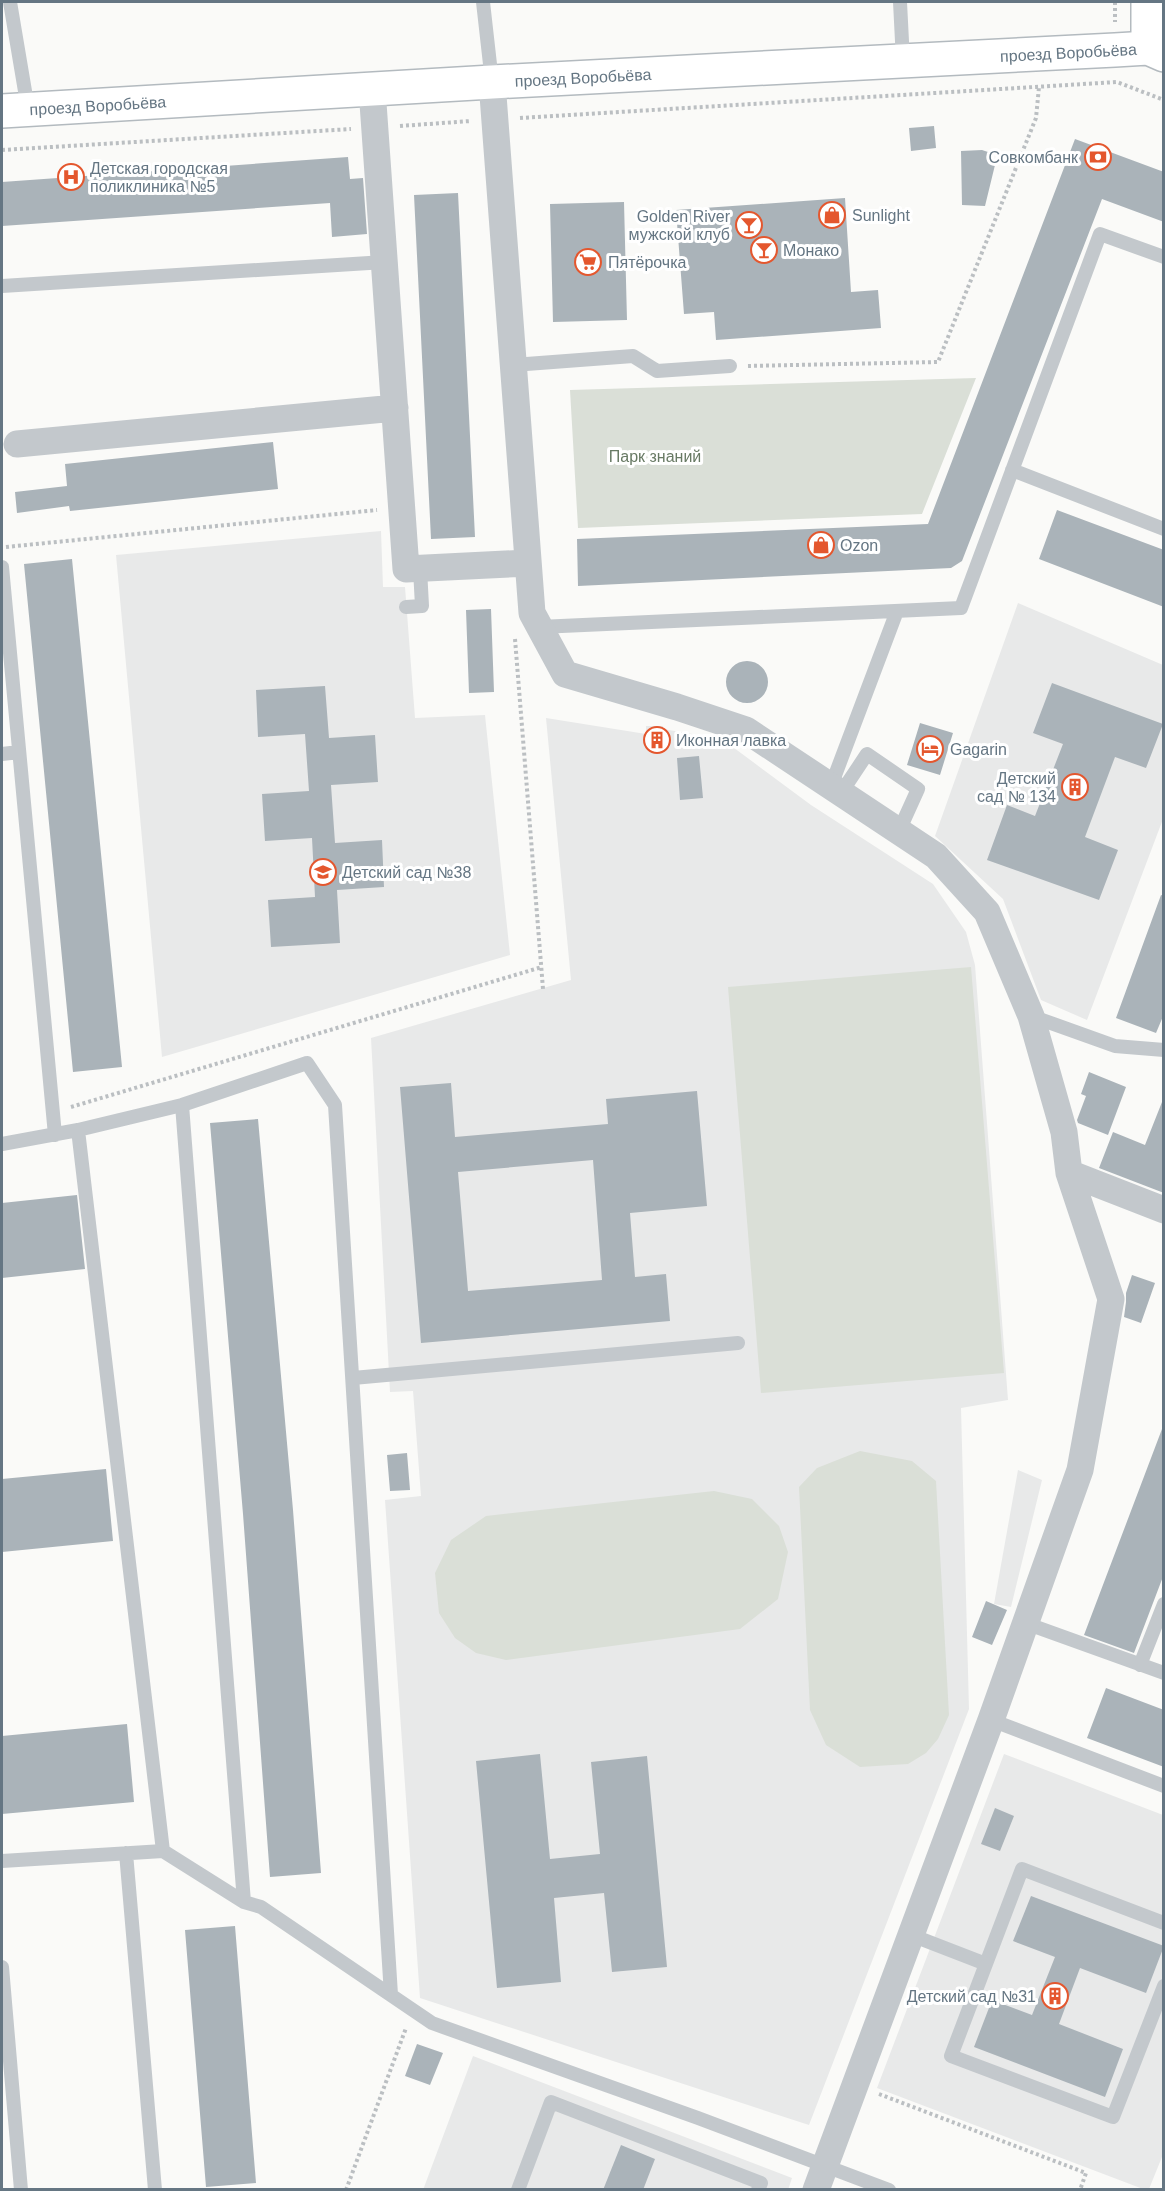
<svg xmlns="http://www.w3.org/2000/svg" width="1165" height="2191" viewBox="0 0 1165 2191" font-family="Arial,sans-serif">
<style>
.built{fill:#e8e9e9}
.green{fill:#dadfd7}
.building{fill:#aab3b9;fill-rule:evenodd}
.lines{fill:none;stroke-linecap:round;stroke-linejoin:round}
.secondary-casing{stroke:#b3babf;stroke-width:36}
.path{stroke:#bbbfc2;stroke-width:4;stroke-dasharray:3 3;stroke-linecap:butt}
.lane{stroke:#c3c8cc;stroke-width:14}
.street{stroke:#c3c8cc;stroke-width:27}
.secondary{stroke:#fff;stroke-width:33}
.labels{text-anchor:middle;stroke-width:6;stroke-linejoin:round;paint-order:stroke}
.street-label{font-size:16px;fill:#657683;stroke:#fff}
.poi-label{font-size:16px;fill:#657683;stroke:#fff;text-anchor:start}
.park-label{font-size:16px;fill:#687a64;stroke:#fff}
</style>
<rect width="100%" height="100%" fill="#fafaf8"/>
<path class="built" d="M381 531 383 587H405L415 718 485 715 510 955 162 1057 116 555Z
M1018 603 1163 665V819L1087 1020 1041 1000 1003 899 935 836Z
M546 718 646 734V726H663V729L722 739 811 805 933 884 966 932 975 965 1008 1400 961 1408 969 1709 809 2125 420 1998 385 1500 421 1496 413 1391 390 1392 371 1038 571 980Z
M1018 1470 1042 1480 1011 1607 994 1604Z
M1004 1754 1163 1815 1164 2152 1149 2189H1143L877 2088Z
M473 2056 792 2178 788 2190H423Z"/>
<path class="green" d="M976 378 922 514 578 528 570 390Z
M971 967 1004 1373 761 1393 728 987Z
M860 1451 912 1461 936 1481 949 1715 938 1739 926 1753 908 1764 860 1767 826 1745 810 1710 799 1487 817 1468Z
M714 1491 752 1499 779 1526 788 1552 778 1599 740 1629 506 1660 476 1653 455 1638 439 1613 435 1573 451 1540 486 1516Z"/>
<path class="building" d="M934 126 936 148 911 151 909 128Z
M1075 139 1164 172V222L1102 199 962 561 951 568 578 586 577 539 928 524Z
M982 150 991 153 995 165 985 206 962 205 961 151Z
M348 157 350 179 363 178 367 234 332 237 330 203 2 226V182Z
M458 193 475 537 431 539 414 195Z
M845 198 851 292 878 290 881 328 716 340 714 312 684 314 676 210Z
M624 202 627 320 553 322 550 204Z
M273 442 278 489 70 511 69 506 17 513 15 492 67 486 65 464Z
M1057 510 1164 550V607L1039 559Z
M72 559 122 1067 73 1072 24 564Z
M491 609 494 692 469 693 466 610Z
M726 682a21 21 0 1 1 42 0a21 21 0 1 1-42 0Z
M1052 683 1163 724 1146 768 1115 757 1085 837 1118 850 1099 900 987 860 1007 805 1035 816 1063 744 1033 733Z
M325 686 329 738 375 735 378 782 331 785 335 843 382 840 384 887 337 890 340 943 271 947 268 900 315 897 312 838 265 841 262 794 309 791 305 734 258 737 256 690Z
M920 723 953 733 940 775 907 765Z
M699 756 703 798 680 800 677 758Z
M1161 895 1164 896V1014L1156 1033 1116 1018Z
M1089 1072 1126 1087 1108 1135 1078 1123 1077 1120 1086 1096 1081 1094Z
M451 1083 455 1137 608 1124 606 1099 697 1091 707 1206 630 1213 635 1277 666 1274 670 1321 421 1343 400 1087ZM593 1160 602 1280 468 1291 458 1172Z
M1162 1102 1164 1193 1099 1168 1113 1132 1145 1145Z
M258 1119 293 1510 321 1873 270 1877 243 1514 210 1123Z
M77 1195 85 1269 2 1278V1203Z
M1132 1275 1155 1283 1141 1323 1124 1317 1126 1302V1293Z
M1162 1429H1164V1574L1134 1653 1084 1635Z
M407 1453 410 1490 390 1491 387 1455Z
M106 1469 113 1541 2 1552V1479Z
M986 1601 1007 1610 992 1645 972 1637Z
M1106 1688 1164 1710V1767L1087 1738Z
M127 1724 134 1802 2 1814V1736Z
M540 1754 550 1859 600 1854 591 1762 647 1756 667 1967 612 1972 604 1893 554 1898 561 1982 497 1988 476 1761Z
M995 1808 1014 1816 1000 1851 981 1844Z
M1031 1896 1164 1946 1146 1993 1080 1968 1059 2024 1123 2049 1105 2097 974 2047 992 2000 1032 2015 1055 1957 1013 1941Z
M235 1926 256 2183 206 2187 185 1930Z
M417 2044 443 2053 430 2085 405 2076Z
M621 2145 655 2159 643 2190H603Z"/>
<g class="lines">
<defs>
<g id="secondary">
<path d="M1148 48V2"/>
<path id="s1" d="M2 111 492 82 1115 50 1148 48 1164 55"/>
</g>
</defs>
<use href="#secondary" class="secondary-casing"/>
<path class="path" d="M1115 2V22
M520 118 1117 82 1164 100
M400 126 471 121
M2 150 351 129
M748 366 938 362 1036 118 1039 87
M6 547 377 510
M515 639 543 989
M71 1107 542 967
M879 2094 1086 2173 1080 2190
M346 2190 406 2028"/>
<path class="lane" d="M10 2 28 109
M483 2 492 82
M900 2 903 61
M2 286 385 262
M513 365 633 356 657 371 730 366
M1012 470 1164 529
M2 567 55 1135
M406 607 422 606 420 569
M539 627 961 608 1100 234 1164 257
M2 754 19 752
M831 786 897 611
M841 793 867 754 918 789 899 831
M1031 1016 1115 1046 1164 1050
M182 1105 244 1902
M78 1130 163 1851
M2 1144 78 1130 182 1105 307 1063 335 1105 391 1995
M353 1378 738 1343
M1025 1623 1164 1673
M1140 1665 1164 1604
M991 1720 1164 1786
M126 1853 155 2190
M2 1861 163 1851 244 1902 261 1907 432 2023 698 2118 889 2190
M1164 1923 1022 1869 951 2056 1113 2117 1164 1986
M911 1935 986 1964
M2 1967 21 2190
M518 2190 551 2102 761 2183 758 2190"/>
<path class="street" d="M492 82 532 613 565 674 677 707 746 730 936 856 987 912 1031 1016 1064 1132 1069 1173 1111 1299 1080 1470 991 1720 816 2190
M372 89 406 569 528 563
M17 444 395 408
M1069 1173 1164 1210"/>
<use href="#secondary" class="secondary"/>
</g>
<defs>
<symbol id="bank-ring" viewBox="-11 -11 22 22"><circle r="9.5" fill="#fff" stroke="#e4572e" stroke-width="1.5"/><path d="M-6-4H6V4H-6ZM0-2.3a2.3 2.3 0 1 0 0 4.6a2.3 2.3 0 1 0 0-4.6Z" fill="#e4572e"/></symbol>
<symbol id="hospital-ring" viewBox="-11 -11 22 22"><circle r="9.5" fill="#fff" stroke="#e4572e" stroke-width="1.5"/><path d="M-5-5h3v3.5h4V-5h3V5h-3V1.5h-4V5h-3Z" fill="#e4572e"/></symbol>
<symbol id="shop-ring" viewBox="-11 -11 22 22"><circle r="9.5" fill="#fff" stroke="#e4572e" stroke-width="1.5"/><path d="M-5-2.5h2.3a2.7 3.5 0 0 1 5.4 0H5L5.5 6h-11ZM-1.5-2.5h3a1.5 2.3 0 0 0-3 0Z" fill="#e4572e"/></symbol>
<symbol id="bar-ring" viewBox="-11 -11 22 22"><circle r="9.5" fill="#fff" stroke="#e4572e" stroke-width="1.5"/><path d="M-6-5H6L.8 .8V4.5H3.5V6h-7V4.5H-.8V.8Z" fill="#e4572e"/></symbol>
<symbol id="supermarket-ring" viewBox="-11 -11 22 22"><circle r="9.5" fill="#fff" stroke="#e4572e" stroke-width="1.5"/><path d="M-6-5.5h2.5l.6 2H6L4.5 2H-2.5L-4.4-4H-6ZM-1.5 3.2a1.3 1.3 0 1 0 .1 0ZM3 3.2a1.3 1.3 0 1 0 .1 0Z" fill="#e4572e"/></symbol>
<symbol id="building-ring" viewBox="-11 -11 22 22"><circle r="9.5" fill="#fff" stroke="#e4572e" stroke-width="1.5"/><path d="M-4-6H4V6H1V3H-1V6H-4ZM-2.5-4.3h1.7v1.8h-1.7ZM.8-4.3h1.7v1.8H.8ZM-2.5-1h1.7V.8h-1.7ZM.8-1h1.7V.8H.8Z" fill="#e4572e"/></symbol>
<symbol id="hotel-ring" viewBox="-11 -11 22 22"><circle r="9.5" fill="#fff" stroke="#e4572e" stroke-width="1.5"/><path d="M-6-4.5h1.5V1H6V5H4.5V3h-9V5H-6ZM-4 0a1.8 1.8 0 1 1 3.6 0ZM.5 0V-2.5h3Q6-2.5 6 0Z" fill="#e4572e"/></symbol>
<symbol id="school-ring" viewBox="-11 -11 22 22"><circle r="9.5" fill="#fff" stroke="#e4572e" stroke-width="1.5"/><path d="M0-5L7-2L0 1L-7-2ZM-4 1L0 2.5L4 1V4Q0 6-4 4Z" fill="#e4572e"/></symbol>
</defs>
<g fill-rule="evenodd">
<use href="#bank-ring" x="1083" y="142" width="30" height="30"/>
<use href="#hospital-ring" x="56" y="162" width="30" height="30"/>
<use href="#shop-ring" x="817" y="200" width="30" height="30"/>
<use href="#bar-ring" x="734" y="210" width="30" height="30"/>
<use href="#bar-ring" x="749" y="235" width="30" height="30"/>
<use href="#supermarket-ring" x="573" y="247" width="30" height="30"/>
<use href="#shop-ring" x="806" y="530" width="30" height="30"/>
<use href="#building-ring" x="642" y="725" width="30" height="30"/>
<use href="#hotel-ring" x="915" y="734" width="30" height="30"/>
<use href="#building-ring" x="1060" y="772" width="30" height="30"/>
<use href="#school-ring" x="308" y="857" width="30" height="30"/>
<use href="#building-ring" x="1040" y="1981" width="30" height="30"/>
</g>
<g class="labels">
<g class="street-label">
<text dy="6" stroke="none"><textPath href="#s1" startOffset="1068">проезд Воробьёва</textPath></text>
<text dy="6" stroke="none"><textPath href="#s1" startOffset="582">проезд Воробьёва</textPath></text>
<text dy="6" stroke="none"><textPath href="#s1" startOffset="96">проезд Воробьёва</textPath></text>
</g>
<g class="poi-label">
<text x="1078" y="163" text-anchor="end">Совкомбанк</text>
<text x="90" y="174">Детская городская<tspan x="90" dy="18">поликлиника №5</tspan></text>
<text x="852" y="221">Sunlight</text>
<text x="730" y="222" text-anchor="end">Golden River<tspan x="730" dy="18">мужской клуб</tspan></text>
<text x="783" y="256">Монако</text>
<text x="608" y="268">Пятёрочка</text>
<text x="840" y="551">Ozon</text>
<text x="676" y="746">Иконная лавка</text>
<text x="950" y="755">Gagarin</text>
<text x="1056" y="784" text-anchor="end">Детский<tspan x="1056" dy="18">сад № 134</tspan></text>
<text x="342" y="878">Детский сад №38</text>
<text x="1036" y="2002" text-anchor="end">Детский сад №31</text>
</g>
<g class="park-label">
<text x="655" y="462">Парк знаний</text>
</g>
</g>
<rect width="1165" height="2191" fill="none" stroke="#657683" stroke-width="6"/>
</svg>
